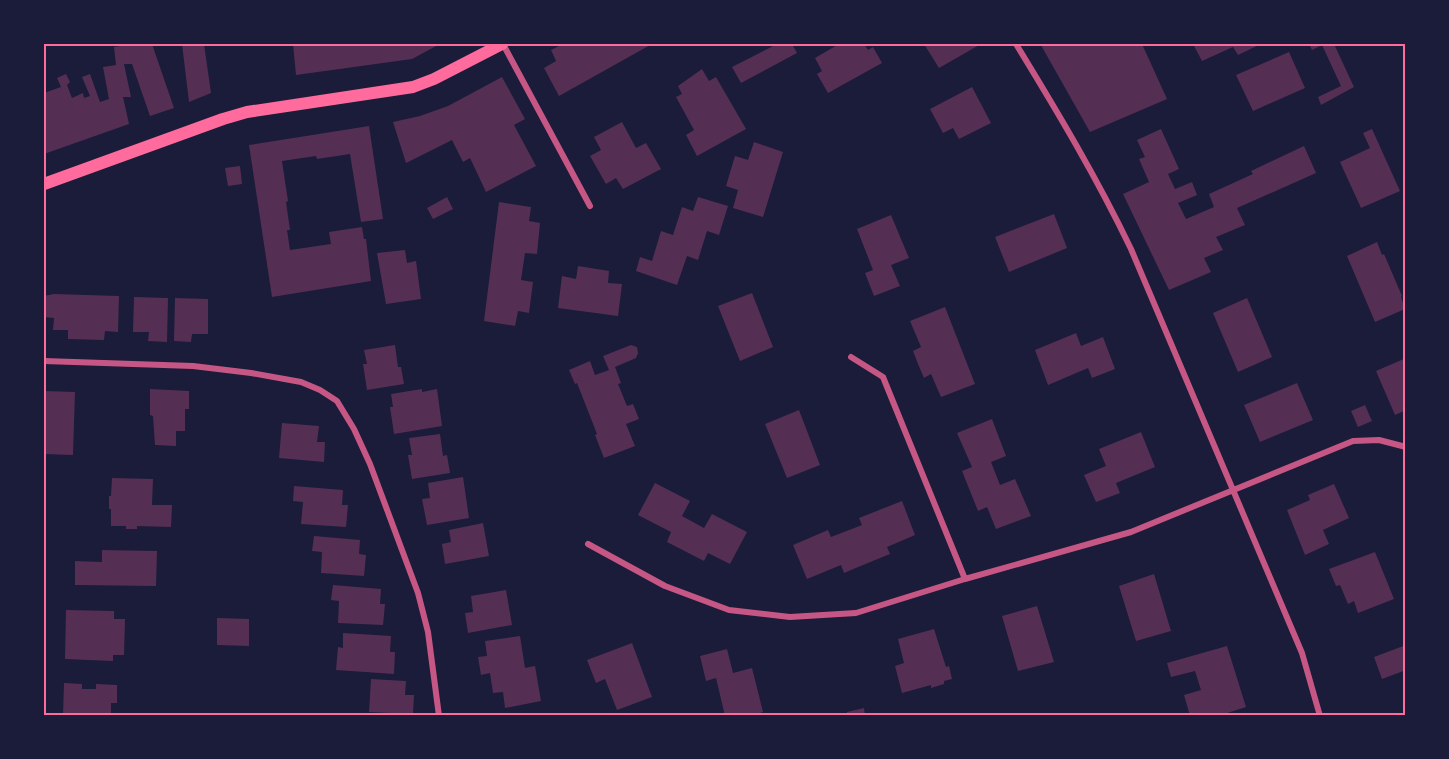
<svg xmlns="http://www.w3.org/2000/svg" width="1449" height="759" viewBox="0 0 1449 759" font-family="Karla,sans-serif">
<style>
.building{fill:#542f53}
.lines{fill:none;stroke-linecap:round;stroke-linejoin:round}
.minor{stroke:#c65784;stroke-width:6}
.secondary{stroke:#ff6b9d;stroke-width:12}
.neatline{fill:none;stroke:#ff6b9d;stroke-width:2}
</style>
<rect width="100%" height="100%" fill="#1b1b3a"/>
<path class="building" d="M133 44H152L174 108 150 116 132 64H124L131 97H123L129 124 44 154V93L61 87 57 78 66 74 70 82 67 85 72 98 83 93 84 98 90 96 82 77 90 74 100 102 109 99 103 67 116 65 114 47Z
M182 44H204L211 93 189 102Z
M293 44H440L412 59 296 75Z
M563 44 585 45 652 44 559 96 544 68 556 61 551 50Z
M777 44H792L797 53 741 83 732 67Z
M839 44H864L868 50 873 47 882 63 828 93 817 74 822 71 815 58Z
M924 44H981L939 68Z
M1042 44H1142L1167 99 1090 132 1042 47Z
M1193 44H1261L1238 55 1233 47 1202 61Z
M1309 44H1334L1354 87 1321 105 1318 97 1341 86 1322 45 1312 50Z
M1289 52 1305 88 1253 111 1236 75Z
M702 69 709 81 716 77 746 129 697 156 686 135 694 130 676 97 682 94 678 86Z
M502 77 525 119 514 125 536 166 486 192 470 158 463 162 452 140 406 163 393 122 420 116 448 106Z
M972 87 991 123 959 139 953 128 943 133 930 109Z
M622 122 636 148 646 143 661 169 623 189 616 178 606 184 590 156 601 150 594 137Z
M369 126 383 219 361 222 350 154 317 159 316 156 282 161 288 201 286 202 290 230H287L290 250 331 244 329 232 362 227 364 239H366L371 281 272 297 249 145Z
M1161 129 1179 169 1168 174 1175 189 1192 182 1197 195 1178 203 1186 219 1214 207 1209 194 1253 174 1251 171 1304 146 1316 173 1237 208 1245 225 1216 237 1223 250 1204 258 1211 272 1169 290 1123 194 1149 182 1139 159 1145 157 1137 140Z
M1372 129 1400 191 1361 208 1340 162 1370 148 1363 133Z
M754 142 783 152 763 217 733 208 738 190 726 186 735 156 748 160Z
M240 166 242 184 228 186 225 168Z
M447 197 453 209 433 219 427 208Z
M698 197 728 206 719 235 707 231 698 260 687 256 677 285 636 271 640 257 652 261 661 231 673 235 682 207 693 211Z
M499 202 531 207 529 221 540 223 537 254 525 253 521 280 533 282 529 313 518 311 515 326 484 321Z
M1054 214 1067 248 1009 272 995 237Z
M891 215 909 258 891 265 900 286 874 296 865 273 873 270 857 229Z
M1377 242 1382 255 1384 254 1402 296 1401 297 1405 309 1375 322 1347 256Z
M405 250 407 263 416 261 421 299 386 304 377 253Z
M578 266 609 271 608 283 622 284 618 316 558 308 562 276 576 279Z
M752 293 773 347 740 361 718 306Z
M54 294 119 296 118 332 105 331 104 340 68 339V330H53L54 318 44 317V296Z
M134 297 168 298 167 342 148 341 149 332H133Z
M175 298 208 299V334H192L191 342 174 341Z
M1247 298 1272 357 1238 372 1213 313Z
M945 307 975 384 941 397 931 374 924 378 918 364 913 351 921 347 910 321Z
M1076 333 1081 346 1103 337 1115 369 1092 378 1088 368 1048 385 1035 350Z
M395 345 398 367H401L404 384 367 390 363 364H367L364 350Z
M631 345 637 347 638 353 636 358 615 367 621 383 618 384 627 406 633 404 639 419 626 424 635 446 604 458 595 435 597 434 577 383 575 384 569 370 590 361 595 375 609 370 603 356Z
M1406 358V410L1395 415 1376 371Z
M1297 383 1313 420 1260 442 1244 405Z
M150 389 189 391V409H185V431H176V446L155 445 153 416 150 415Z
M422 389V392L437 389 442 426 394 434 390 407H393L391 394Z
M44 391 75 392 73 455 44 454Z
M1365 405 1372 421 1358 427 1351 411Z
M799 410 820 465 787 478 765 424Z
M992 419 1006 456 991 462 1000 485 1015 479 1031 516 996 529 987 507 978 511 962 471 972 467 957 433Z
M282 423 319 426 317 442H325L324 462 279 458Z
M1141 432 1155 467 1116 483 1120 493 1096 502 1084 475 1106 466 1099 449Z
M440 434 443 456 447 455 450 473 412 479 408 455H412L409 438Z
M463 477 469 518 427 525 422 499 430 498 428 483Z
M112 478 153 479 152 505H172L171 527 137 526V529H126V526H111V509H109V496H111Z
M655 483 690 501 682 516 704 528 712 514 747 532 730 564 708 553 704 561 667 542 671 532 638 515Z
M1334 484 1349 518 1323 530 1329 544 1305 555 1287 510 1310 500 1308 495Z
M294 486 343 490 342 505H348L346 527 301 524 303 502 293 501Z
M902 501 915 535 887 547 890 554 863 565 844 573 841 565 807 579 793 545 828 530 831 537 862 525 859 518Z
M483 523 489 556 445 564 442 544 451 542 449 530Z
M314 536 360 540 359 554 366 555 364 576 321 573 322 552 312 551Z
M102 550 157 551 156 586 75 585V561L102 562Z
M1375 552 1394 599 1358 613 1354 601 1348 604 1340 585 1336 586 1329 569Z
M1154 574 1171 631 1136 641 1119 586Z
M333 585 381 589 380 604H385L383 625 338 623 339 601 331 600Z
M506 590 512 625 468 633 465 613 473 612 471 596Z
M1037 606 1054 662 1018 671 1002 616Z
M66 610 114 611V619H125L124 655H113V661L65 659Z
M217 618 249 619V646L217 645Z
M934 629 946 667 949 666 952 679 944 681V684L931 688V685L902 693 895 666 904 663 898 639Z
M343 633 391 636 390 652H395L394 674 336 670 338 647 343 648Z
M520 636 525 668 535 666 541 701 505 708 503 692 493 693 490 673 481 675 478 657 487 656 485 641Z
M632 643 652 697 617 710 605 679 596 683 587 660Z
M1406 645V670L1382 679 1374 657Z
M1227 646 1246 707 1224 714V716H1190L1184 695 1201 690 1195 671 1171 677 1167 663Z
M727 649 733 673 752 668 763 712 750 716H725L716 678 706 681 700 656Z
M371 679 406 681 405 695H414L413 714 369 712Z
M64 683 82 684V689H96V684L117 685V703H111V716H63Z
M864 708 865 716H847V712Z"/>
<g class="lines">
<path class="minor" d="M503 44 590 206
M1016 44C1057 111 1097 178 1131 249L1302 653 1320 716
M851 357 883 377 965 579
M44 361 193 366 251 373 301 382 320 390 337 401 354 429 370 464 418 593 428 632 439 716
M588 544 665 586 729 610 790 617 856 613 965 579 1131 532 1353 441 1379 440 1406 447"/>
<path class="secondary" d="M44 184 223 119 247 112 413 87 434 79 502 44"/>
</g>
<rect width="1449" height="759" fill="none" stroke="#1b1b3a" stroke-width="90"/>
<rect x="45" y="45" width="1359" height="669" class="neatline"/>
</svg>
